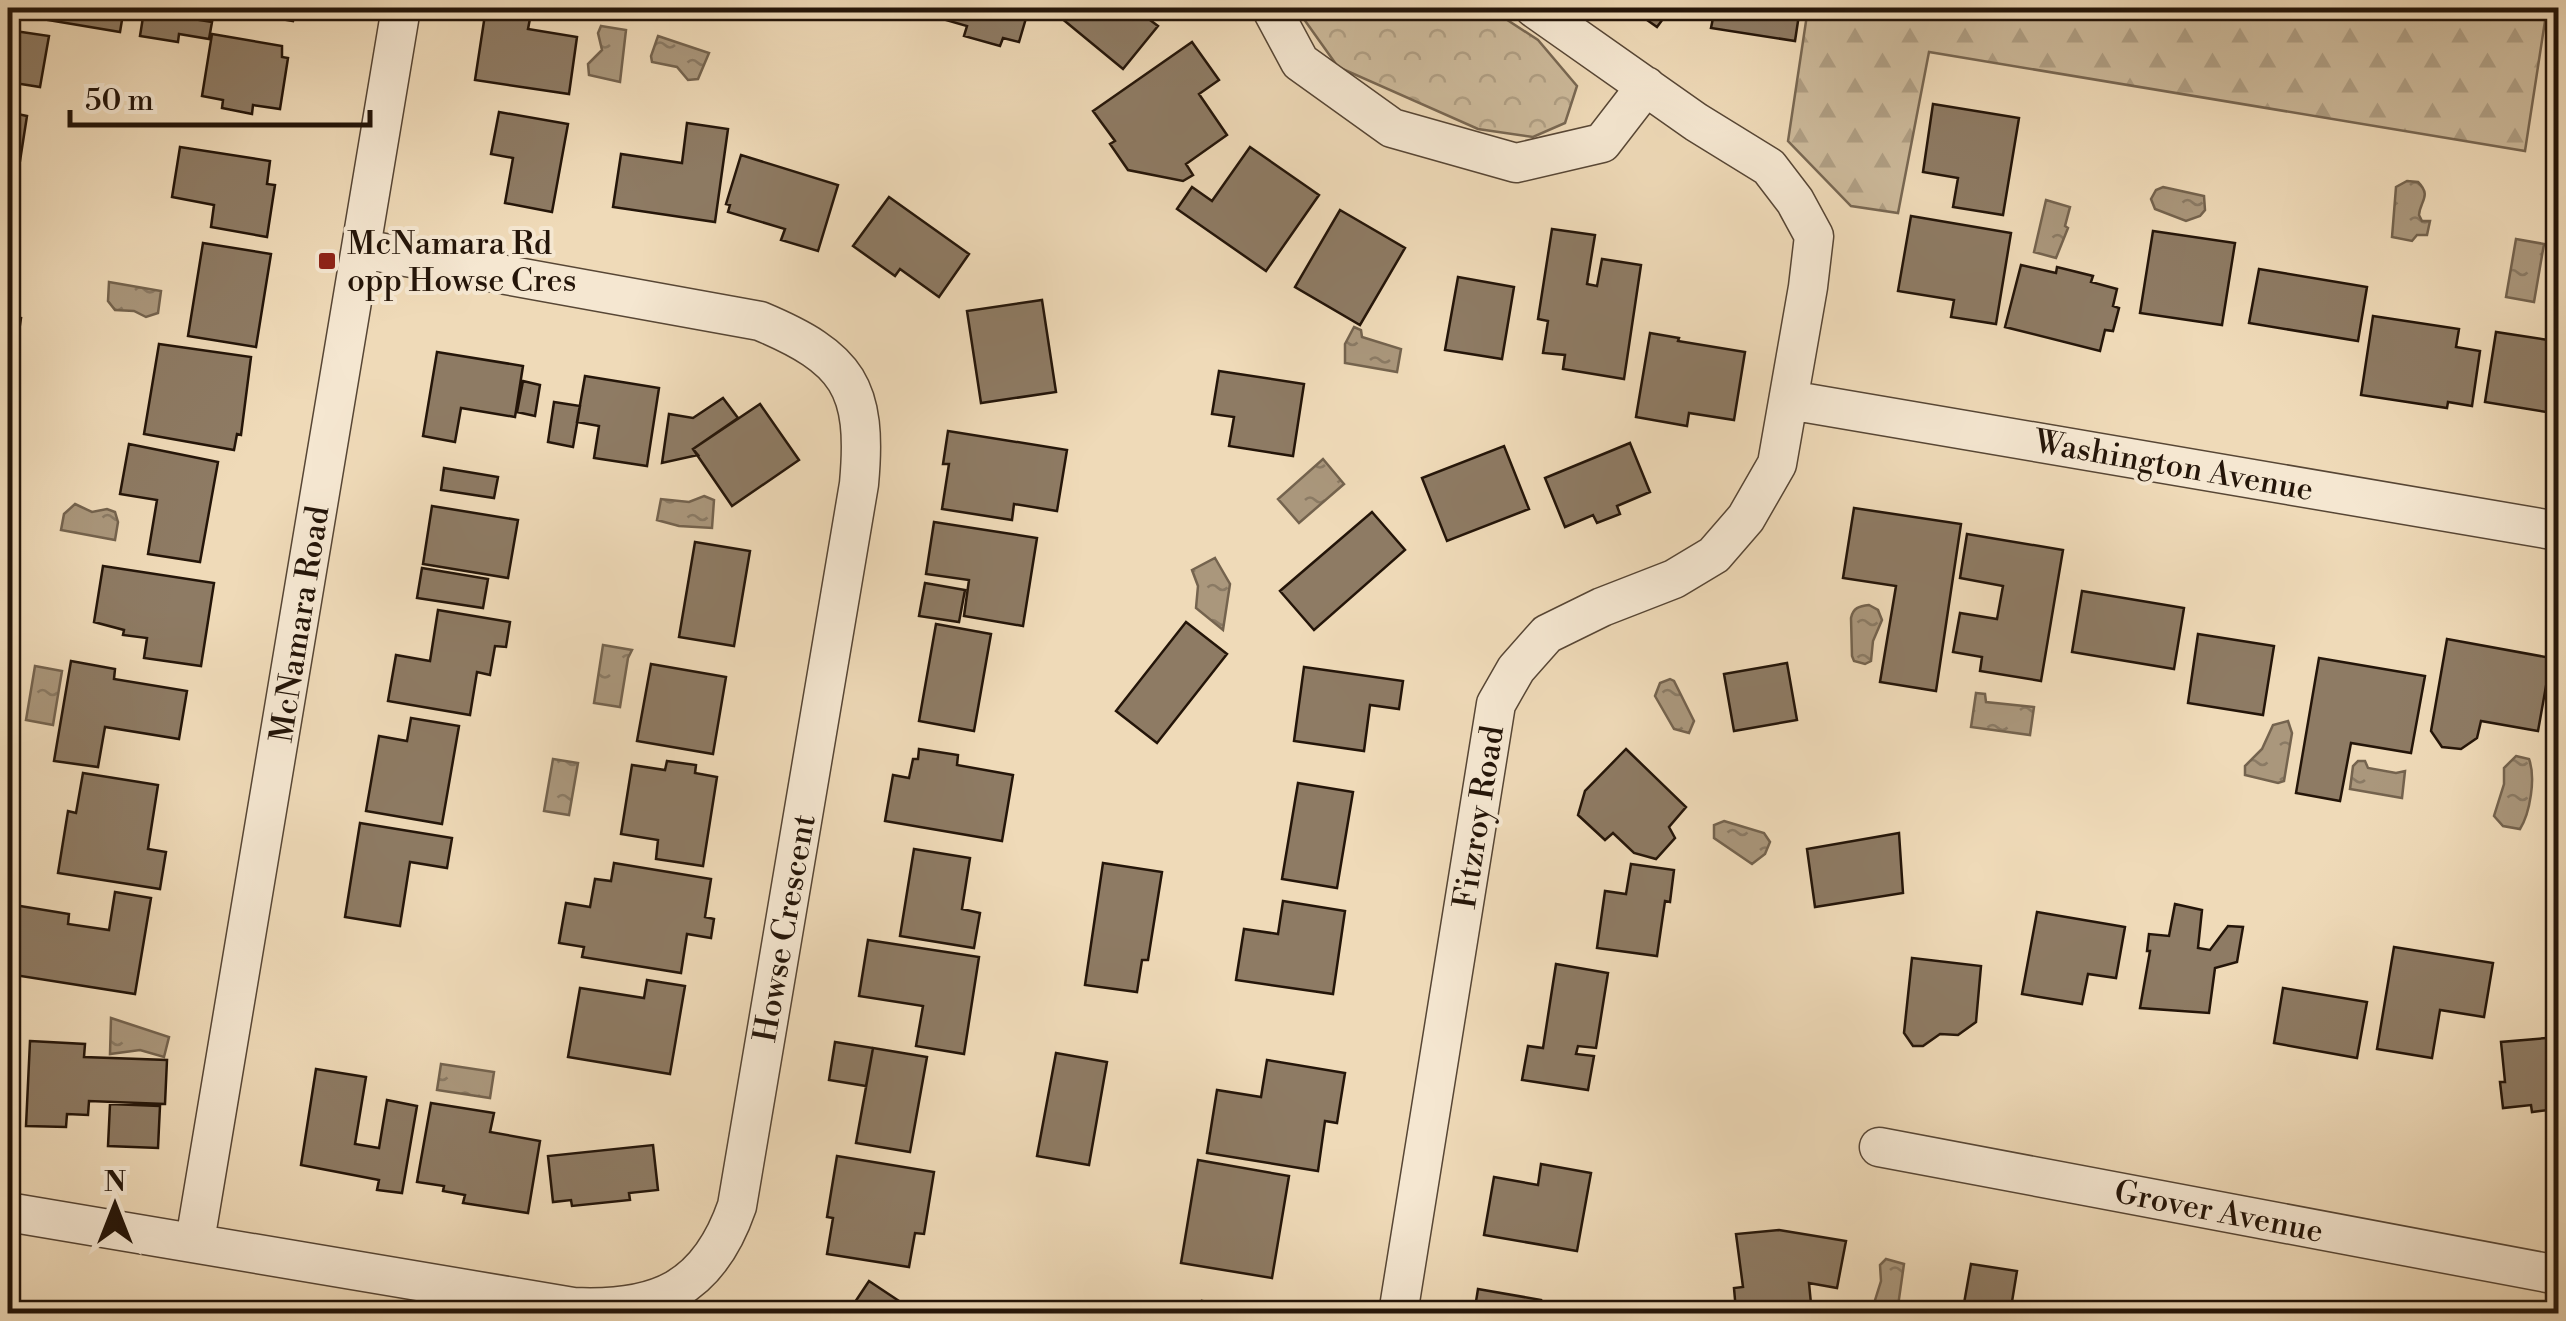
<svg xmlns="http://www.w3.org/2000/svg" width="2566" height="1321" viewBox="0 0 2566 1321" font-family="'Libre Bodoni',serif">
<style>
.forest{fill:url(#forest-firs);stroke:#786752;stroke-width:2.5}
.park{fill:url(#park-crowns);stroke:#786752;stroke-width:2.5}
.water{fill:url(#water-ripples);stroke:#74634e;stroke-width:2.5}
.building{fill:#8e7b64;stroke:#241509;stroke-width:2.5}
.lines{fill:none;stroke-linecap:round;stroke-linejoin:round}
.street-casing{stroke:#574635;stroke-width:41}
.street{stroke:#f5e7d1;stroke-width:38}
.poi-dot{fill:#8f2418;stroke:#f5e7d1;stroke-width:4}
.labels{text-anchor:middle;stroke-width:8;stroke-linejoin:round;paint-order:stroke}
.poi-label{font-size:32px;fill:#241509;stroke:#f5e7d1;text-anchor:start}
.street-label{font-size:32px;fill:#241509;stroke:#f5e7d1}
</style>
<defs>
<pattern id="forest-firs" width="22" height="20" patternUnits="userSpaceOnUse" patternTransform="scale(2.5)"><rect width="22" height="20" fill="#ccb99a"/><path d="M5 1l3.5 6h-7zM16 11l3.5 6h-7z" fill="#af9e83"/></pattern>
<pattern id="park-crowns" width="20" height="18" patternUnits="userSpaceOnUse" patternTransform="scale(2.5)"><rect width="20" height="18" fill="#ccb99a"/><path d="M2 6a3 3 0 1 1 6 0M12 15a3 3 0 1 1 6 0" fill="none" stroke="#af9e83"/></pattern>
<pattern id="water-ripples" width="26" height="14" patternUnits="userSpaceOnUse" patternTransform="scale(2.5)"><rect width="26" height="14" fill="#aa977c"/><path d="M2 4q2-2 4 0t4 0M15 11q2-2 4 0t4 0" fill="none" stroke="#8a7a64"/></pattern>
</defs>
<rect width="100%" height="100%" fill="#efdab8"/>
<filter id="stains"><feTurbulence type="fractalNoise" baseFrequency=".002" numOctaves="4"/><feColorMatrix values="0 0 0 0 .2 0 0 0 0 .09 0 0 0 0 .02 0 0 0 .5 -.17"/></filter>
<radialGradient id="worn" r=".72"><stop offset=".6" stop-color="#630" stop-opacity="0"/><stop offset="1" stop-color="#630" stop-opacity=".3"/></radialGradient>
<path class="forest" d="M1808 8H2547L2525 151 1929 52 1898 213 1851 206 1788 141Z"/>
<path class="park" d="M1296 8H1489L1538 40 1577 86 1565 123 1533 137 1478 129 1338 67Z"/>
<path class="water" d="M601 26 626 30 620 82 589 75 588 64 602 50 598 33Z
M658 36 709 53 698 79 688 80 677 67 652 62 651 56Z
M2407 181 2418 182C2432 196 2420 201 2419 215L2422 221H2430L2427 235H2417L2412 241 2392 237 2396 187Z
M2163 187 2204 196 2205 210 2200 216 2186 221 2155 209 2151 199 2156 190Z
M2046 200 2070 207 2065 226 2068 228 2056 258 2034 252Z
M2516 239 2544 244 2534 302 2506 297Z
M109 282 161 291 158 313 146 317 134 311 115 310 108 301Z
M1354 327 1361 330 1362 337 1401 349 1397 372 1345 363V344Z
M1323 459 1344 484 1299 523 1278 499Z
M704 496 714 500 712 528 679 526 657 520 661 499 689 502Z
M75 504 92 512 107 509 115 512 118 522 115 540 61 530 64 514Z
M1215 558 1230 584 1223 630 1196 608 1198 586 1192 570Z
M1869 605 1878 610 1882 620 1873 641 1871 661 1865 664 1854 661 1852 656 1851 618C1853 608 1859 606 1869 605Z
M603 645 632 650 628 658 620 707 594 703Z
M35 666 62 671 53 725 26 720Z
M1670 679 1674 681 1694 721 1689 733 1674 729 1655 696 1660 683Z
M1976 693 1985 694 1986 702 2034 707 2030 735 1971 727Z
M2288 721 2292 733 2284 781 2278 783 2245 775V766L2262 749 2273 725Z
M2516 756 2529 759C2536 778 2530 813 2520 829L2503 826 2494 816 2504 784V768Z
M553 759 578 763 569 815 544 811Z
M2358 761H2365L2368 768 2396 773 2405 771 2402 798 2350 789 2353 766Z
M1724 821 1764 833 1770 842 1765 854 1752 864 1714 838V825Z
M111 1018 169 1037 164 1057 140 1050 110 1054Z
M441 1064 494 1072 490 1098 437 1090Z
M1886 1259 1904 1264 1897 1313H1871L1881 1281 1880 1265Z"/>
<path class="building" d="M38 8H124L120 32 36 18Z
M216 8H296L293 21Z
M486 8H532L528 29 577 37 569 94 475 80Z
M927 8H1029L1019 42 1003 38 1000 46 964 36 967 26 925 14Z
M1049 8H1134L1158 26 1123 69Z
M1630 8H1671L1657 27Z
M1715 8H1800L1795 41 1711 28Z
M144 11 212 22 209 39 179 34 178 42 140 36Z
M8 30 49 36 40 87 8 82Z
M212 34 282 46V57L288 58 280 109 253 105 252 114 222 108 223 100 202 96Z
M1192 42 1219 80 1199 94 1227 135 1186 164 1193 175 1183 181 1128 170 1110 144 1115 141 1093 111Z
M1933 104 2019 118 2003 215 1953 207 1958 178 1923 172Z
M8 112 27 116 15 193 8 192Z
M499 112 568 124 552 212 505 203 513 158 491 154Z
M687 123 728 129 715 222 613 207 621 154 682 163Z
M180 147 270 161 267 184 275 185 267 237 211 227 214 205 172 197Z
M1250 147 1319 195 1266 271 1177 209 1192 187 1212 201Z
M741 155 838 185 818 251 781 240 785 229 728 212 730 205 726 204Z
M889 197 969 254 939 297 900 269 895 276 853 246Z
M1340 210 1405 248 1360 325 1295 287Z
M1911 216 2011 233 1996 324 1951 317 1954 300 1898 291Z
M1552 229 1595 235 1587 284 1597 286 1602 259 1641 265 1624 379 1563 369 1565 355 1543 353 1548 321 1538 319Z
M2153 231 2235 243 2222 325 2140 313Z
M203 243 271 254 256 347 188 336Z
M2021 265 2056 273 2057 267 2093 276 2091 282 2117 289 2113 306 2119 308 2113 331 2105 330 2100 351 2005 327Z
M2259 269 2367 287 2358 341 2249 323Z
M1458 277 1514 287 1502 359 1445 350Z
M1042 300 1056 392 981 403 967 311Z
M8 316 21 318 13 372 8 371Z
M2373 316 2459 329 2456 347 2480 351 2472 406 2448 402 2447 408 2361 395Z
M2556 330 2558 426 2551 424 2553 413 2485 402 2496 332 2555 341Z
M1650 333 1679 338 1678 341 1745 352 1734 420 1689 413 1687 426 1636 417Z
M159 344 251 357 241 435 237 434 234 450 144 434Z
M437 352 523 366 515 417 461 408 455 442 423 436Z
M1219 371 1304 384 1293 456 1229 446 1234 417 1212 414Z
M585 376 659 388 647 466 594 458 599 426 577 422Z
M523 381 540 385 535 416 517 412Z
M723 398 738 418 693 449 698 455 662 463 669 414 693 418Z
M554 402 580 406 573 447 548 442Z
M760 404 799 460 732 506 693 449Z
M948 431 1067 450 1057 511 1014 504 1012 520 942 509 949 464H943Z
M1630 443 1650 492 1617 506 1620 514 1597 523 1593 515 1565 527 1545 478Z
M129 444 218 462 200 562 148 554 157 500 120 494Z
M1504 446 1529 509 1447 541 1422 478Z
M444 468 498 477 494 498 441 490Z
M432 506 518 520 508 578 423 564Z
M1854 508 1961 524 1936 691 1880 682 1896 586 1843 578Z
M1372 512 1405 550 1314 630 1280 591Z
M934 522 1037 538 1023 626 964 616 969 580 926 574Z
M1967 534 2063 550 2041 681 1980 671 1982 657 1953 652 1960 613 1997 619 2003 586 1960 578Z
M695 542 750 551 734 646 679 637Z
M103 566 214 583 201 666 144 658 147 638 123 635 124 630 94 622Z
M422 568 488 579 483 608 417 598Z
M925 583 965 590 959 622 919 616Z
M2082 591 2184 608 2174 669 2072 652Z
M438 610 510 622 506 647 495 646 490 675 477 672 470 715 388 701 396 655 430 661Z
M1186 622 1227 654 1157 743 1116 711Z
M936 624 991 634 974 731 919 721Z
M2198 634 2274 646 2263 715 2188 703Z
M2447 639 2551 658 2538 731 2481 721 2477 738 2461 749 2442 747 2431 731Z
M2319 658 2425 676 2411 753 2351 743 2340 801 2296 793Z
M71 661 115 669 114 679 187 691 179 739 105 727 98 767 54 761Z
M1787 663 1797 720 1734 731 1724 674Z
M651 664 726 677 713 754 637 741Z
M1304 667 1403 681 1399 709 1370 705 1364 751 1294 741Z
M411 718 459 726 442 824 366 811 379 736 407 741Z
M919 749 958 755 957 765 1013 775 1002 841 885 821 893 775 909 778 913 759H918Z
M1626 749 1686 807 1669 827 1675 838 1656 859 1634 853 1613 833 1605 840 1578 815 1585 791Z
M667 761 696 765 695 773 717 777 703 866 656 859 658 840 621 834 632 765 665 770Z
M83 773 158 785 148 849 166 852 160 889 58 873 68 811 76 813Z
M1298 783 1353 792 1337 888 1282 879Z
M360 823 452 838 447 868 410 862 400 926 345 917Z
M1899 833 1903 893 1815 907 1807 849Z
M914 849 970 858 962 909 980 913 974 948 900 936Z
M614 863 711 879 705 917 714 919 711 938 687 934 681 973 582 957 584 947 559 943 566 903 590 907 595 879 611 881Z
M1103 863 1162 872 1148 960H1142L1137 992 1085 985Z
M1631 864 1674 870 1670 902 1665 901 1657 956 1597 948 1605 891 1626 894Z
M115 892 151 898 135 994 8 974V904L69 914 68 924 109 930Z
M1283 901 1345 911 1333 994 1236 980 1244 929 1278 934Z
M2175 904 2202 910 2198 948 2210 950 2228 926 2243 927 2237 962 2215 968 2209 1013 2140 1008 2150 951H2147L2149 934 2169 936Z
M2037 912 2125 927 2116 978 2088 974 2082 1004 2022 994Z
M868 940 979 957 964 1054 916 1046 923 1006 859 996Z
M2394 947 2493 963 2484 1017 2440 1010 2432 1058 2377 1049Z
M1912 958 1981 966 1976 1022 1958 1035 1940 1034 1923 1046H1913L1904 1033Z
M1556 964 1608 973 1596 1048 1578 1046 1576 1054 1594 1056 1588 1090 1522 1080 1528 1046 1543 1048Z
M647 980 685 986 670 1074 568 1057 580 988 644 998Z
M2283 988 2367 1002 2357 1058 2274 1043Z
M2558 1037V1109L2532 1112 2531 1105 2503 1108 2500 1082H2505L2501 1042Z
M30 1041 85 1044 84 1057 167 1060 165 1104 89 1101 88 1115 67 1114 66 1127 26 1126Z
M835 1042 873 1048 866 1086 829 1080Z
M873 1048 927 1057 910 1152 856 1143Z
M1056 1053 1107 1062 1089 1165 1037 1156Z
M1267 1060 1345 1073 1337 1123 1325 1121 1318 1171 1207 1153 1217 1090 1261 1097Z
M316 1069 366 1077 355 1144 379 1148 387 1100 417 1106 402 1193 377 1190 379 1180 301 1165Z
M431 1103 494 1113 490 1132 540 1141 528 1213 463 1203 465 1195 443 1191 444 1186 417 1182Z
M110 1104 160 1106 158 1148 108 1146Z
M653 1145 658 1190 629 1193 630 1200 572 1206 571 1200 553 1202 548 1156Z
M837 1156 934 1172 924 1234 915 1233 909 1267 827 1254 833 1218 827 1217Z
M1198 1160 1289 1176 1272 1278 1181 1263Z
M1541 1164 1591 1173 1577 1251 1484 1235 1494 1177 1538 1185Z
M1779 1230 1846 1241 1837 1288 1809 1283 1812 1314H1741L1736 1311 1734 1288 1743 1287 1736 1234Z
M1971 1264 2017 1271 2010 1314 1963 1309Z
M869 1281 911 1309 909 1314H847Z
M1478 1289 1541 1300 1539 1314H1474Z
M1202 1301 1253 1309 1252 1314H1200Z
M23 1304 77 1314H21Z"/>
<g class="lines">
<defs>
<path id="street" d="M1271 8 1300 62 1392 128 1516 163 1602 143 1646 86
M1789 400 2558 531
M1879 1147 2558 1275
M8 1212 573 1307C657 1311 708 1290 737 1206L859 484C868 387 848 358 760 321L362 249
M195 1241 401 8
M1398 1314 1496 704 1516 669 1547 634 1602 607 1674 579 1714 555 1746 518 1777 464 1808 287 1814 236 1795 201 1769 167 1696 122 1534 8"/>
</defs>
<use href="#street" class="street-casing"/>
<use href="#street" class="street"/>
</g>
<rect class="poi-dot" x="317" y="251" width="20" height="20" rx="5"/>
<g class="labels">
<g class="poi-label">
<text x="347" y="254">McNamara Rd<tspan x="347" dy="37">opp Howse Cres</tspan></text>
</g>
<g class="street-label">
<text transform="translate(2174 465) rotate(10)" y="11">Washington Avenue</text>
<text transform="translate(299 624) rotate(-81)" y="11">McNamara Road</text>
<text transform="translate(1478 817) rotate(-81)" y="11">Fitzroy Road</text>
<text transform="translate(784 928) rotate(-80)" y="11">Howse Crescent</text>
<text transform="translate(2219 1211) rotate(11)" y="11">Grover Avenue</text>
</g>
</g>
<rect width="2566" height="1321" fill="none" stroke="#efdab8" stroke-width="40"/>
<rect x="10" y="10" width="2546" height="1301" fill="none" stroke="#241509" stroke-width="5"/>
<rect x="20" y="20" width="2526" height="1281" fill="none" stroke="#241509" stroke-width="2.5"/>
<g transform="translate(115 1206)" stroke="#f5e7d1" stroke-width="8" paint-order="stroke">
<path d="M0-8L18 38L0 25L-18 38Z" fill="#241509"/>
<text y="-15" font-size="28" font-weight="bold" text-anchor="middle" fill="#241509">N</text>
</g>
<path d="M70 110v15h300v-15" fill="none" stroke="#241509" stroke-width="5"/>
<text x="85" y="110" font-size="30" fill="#241509" stroke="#f5e7d1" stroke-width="8" paint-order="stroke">50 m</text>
<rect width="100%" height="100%" filter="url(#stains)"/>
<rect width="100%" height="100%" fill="url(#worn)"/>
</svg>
